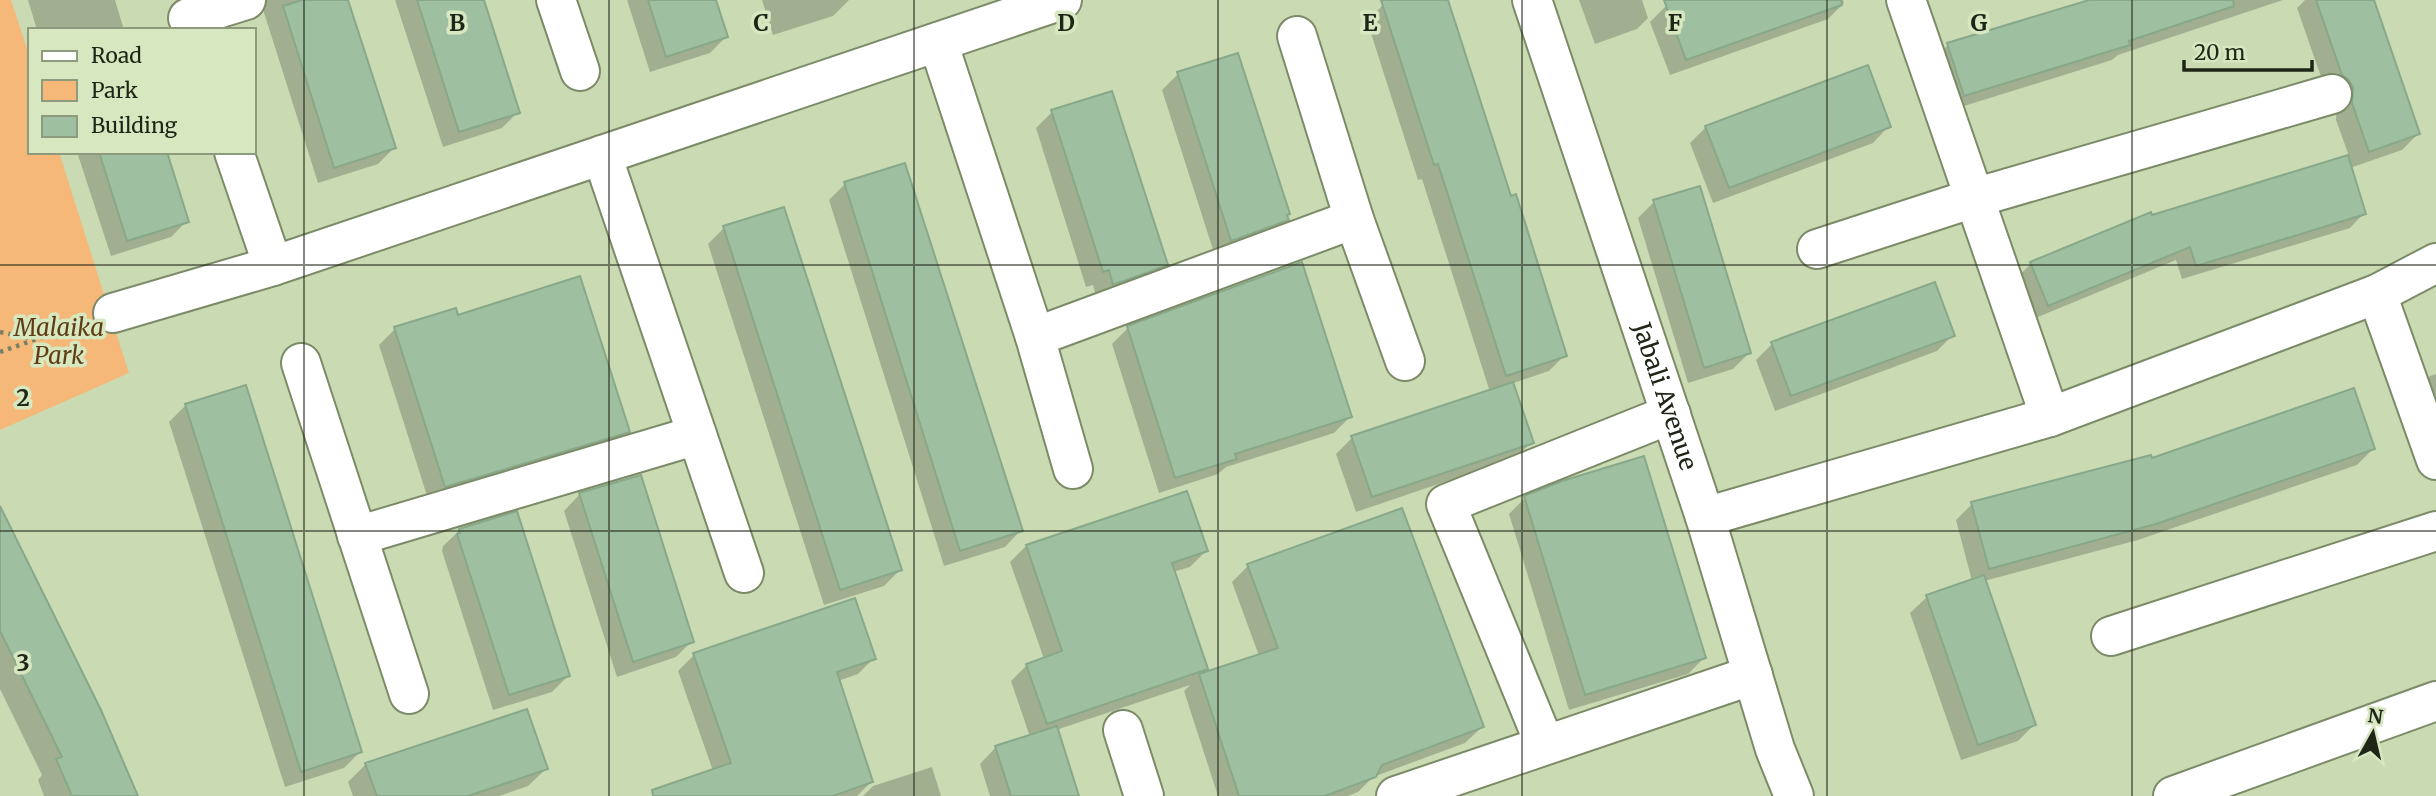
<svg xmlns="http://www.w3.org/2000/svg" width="2436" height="796" viewBox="0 0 2436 796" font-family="Merriweather,serif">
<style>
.green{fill:#f5b879}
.shadow{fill:#0003}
.building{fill:#9fbfa1;stroke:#88a88a;stroke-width:2}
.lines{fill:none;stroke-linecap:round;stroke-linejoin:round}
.minor-casing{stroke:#7c8b67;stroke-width:42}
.path{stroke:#768166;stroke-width:4.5;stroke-dasharray:3.5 5;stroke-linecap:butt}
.minor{stroke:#fff;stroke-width:38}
.grid{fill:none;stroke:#202617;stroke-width:2;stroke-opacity:0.55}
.labels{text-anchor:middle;stroke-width:7;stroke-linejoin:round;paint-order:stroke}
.park-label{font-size:24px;font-style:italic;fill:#603e15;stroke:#d7e8c1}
.street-label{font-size:24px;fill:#202617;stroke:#d7e8c1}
.grid-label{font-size:23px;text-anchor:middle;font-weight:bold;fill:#202617;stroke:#d7e8c1;stroke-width:7;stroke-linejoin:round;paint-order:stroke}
</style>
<rect width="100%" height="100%" fill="#cadbb4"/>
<path class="green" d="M0 0H11L30 58V152H59L129 373 0 430Z"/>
<path class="shadow" d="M28 0H115L124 30H37Z
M260 0H346L394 148 378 164 318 183Z
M395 0H482L518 112 502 128 443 147Z
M627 0H714L726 37 710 53 650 72Z
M762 0H849L833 16 773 35Z
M1399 0H1447L1510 198 1565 355 1549 371 1511 384 1532 442 1515 458 1356 512 1336 454 1352 438 1490 392 1422 179 1418 180 1367 21 1383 5Z
M1579 0H1642L1648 18 1637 29 1595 44Z
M1682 0H1843L1844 3 1828 19 1670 75 1650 22 1666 6Z
M2095 0H2283L2118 55 2112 60 1948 111 1932 61 1948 45Z
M2305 0H2372L2418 134 2402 150 2350 168 2364 213 2350 228 2182 279 2176 260 2033 319 2016 278 2031 264 2151 217 2349 156 2336 120 2337 104 2326 91 2297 8Z
M1178 74 1288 214 1286 216 1287 219 1270 236 1215 256 1162 90Z
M1052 112 1166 264 1149 280 1097 300 1093 285 1086 287 1036 128Z
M1889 126 1873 143 1713 203 1690 143 1706 127Z
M77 152H164L187 221 171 237 111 256Z
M845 184 1021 530 1005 547 944 566 829 200Z
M1654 202 1749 353 1733 369 1688 383 1638 218Z
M724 228 900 570 884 586 824 605 708 244Z
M1128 328 1350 417 1334 433 1226 467 1218 474 1159 493 1112 344Z
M395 329 628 432 612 448 429 502 379 345Z
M1953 335 1937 351 1775 411 1756 360 1772 344Z
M2436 374V451L2414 392 2430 376Z
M186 405 360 752 344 768 285 787 169 422Z
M2373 449 2357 465 2138 540 1984 581 2034 725 2018 741 1961 760 1910 613 1927 597 1972 581 1956 520 1972 504 2150 460Z
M580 494 692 641 676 657 617 677 564 511Z
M1525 498 1704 658 1688 674 1569 710 1509 514Z
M460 530 568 676 552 692 493 710 442 551 443 546Z
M1026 546 1206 551 1190 567 1173 572 1206 669 1200 675 1259 656 1232 582 1248 566 1482 727 1465 743 1373 777 1358 792 1348 796H1218L1184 691 1190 685 1056 730 1077 796H990L980 764 996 747 1030 737 1011 681 1027 665 1044 659 1010 562Z
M0 557 136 796H44L38 780 42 775 0 689Z
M694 655 874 658 858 674 838 681 871 782 857 796H677L713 771 678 671Z
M366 764 546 769 528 786 499 796H353L348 782Z
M932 767 941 796H863L873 786Z"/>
<path class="building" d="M302 0H348L396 148 334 168 283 6Z
M417 0H484L520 113 459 132Z
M648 0H716L728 37 666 57Z
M1381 0H1448L1511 196 1516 194 1567 356 1506 376 1438 164 1434 165Z
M1664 0H1841L1842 5 1686 60Z
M2089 0H2233L2234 6 2129 41 2130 45 1964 96 1947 43Z
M2316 0H2374L2420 134 2369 152 2352 103 2353 87 2348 79 2342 75Z
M1238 53 1290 214 1287 215 1289 220 1231 241 1177 72Z
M1868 65 1891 127 1729 188 1705 126Z
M1112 91 1168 265 1113 285 1109 270 1103 272 1051 110Z
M99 152H167L189 222 127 241Z
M2348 155 2366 214 2196 266 2190 247 2048 306 2030 262 2151 212 2152 215Z
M905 163 1023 531 960 551 844 182Z
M1700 186 1751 353 1704 368 1653 200Z
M784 207 902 570 840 590 723 226Z
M1302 262 1352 417 1235 454 1237 459 1175 478 1127 326Z
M580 276 630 432 445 487 394 327 456 308 458 315Z
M1935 282 1955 336 1791 396 1771 342Z
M1513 382 1534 443 1372 497 1351 436Z
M246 385 362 752 301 772 185 404Z
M2354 388 2375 449 2156 524 1989 569 1971 502 2151 455 2152 458Z
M1644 456 1706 658 1585 695 1524 496 1562 481Z
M641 475 694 642 633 662 579 493Z
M1187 491 1208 551 1172 563 1208 669 1047 724 1026 664 1062 651 1026 545Z
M0 506 101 710 138 796H72L56 759 62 757 0 631Z
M1402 508 1484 727 1382 765 1376 777 1325 796H1239L1199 674 1278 648 1247 564Z
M517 511 570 676 509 695 457 534 460 533 459 529Z
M1984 575 2036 725 1978 745 1926 595Z
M855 598 876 659 837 672 873 782 833 796H653L652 790 731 763 693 653Z
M527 709 548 769 468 796H377L365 763Z
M1057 726 1079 796H1011L995 746Z"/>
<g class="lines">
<defs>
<g id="minor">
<path d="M556 0 580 71"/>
<path id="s1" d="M1532 0 1705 517 1775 749 1794 796"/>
<path d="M1906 0 2050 417"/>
<path d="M188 18 246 0"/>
<path d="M1297 36 1354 219 1405 361"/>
<path d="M938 42 1035 337 1073 469"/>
<path d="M234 152 273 266"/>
<path d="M602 155 744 573"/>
<path d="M1817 249 1974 198 2332 94"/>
<path d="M2377 294 2436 460"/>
<path d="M113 313 273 266 1062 0"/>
<path d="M1035 337 1354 219"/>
<path d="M301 363 409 694"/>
<path d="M1705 517 2050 417 2377 294 2436 263"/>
<path d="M357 536 697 435"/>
<path d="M2111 636 2436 531"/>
<path d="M1123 730 1144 796"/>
<path d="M1545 745 1446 504 1671 414"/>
<path d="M1396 796 1753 675"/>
<path d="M2173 796 2436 701"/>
</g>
</defs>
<use href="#minor" class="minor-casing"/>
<path class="path" d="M0 332 34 339
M0 352 76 325"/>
<use href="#minor" class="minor"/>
</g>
<path class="grid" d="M304 0V796M609 0V796M914 0V796M1218 0V796M1522 0V796M1827 0V796M2132 0V796M0 265H2436M0 531H2436"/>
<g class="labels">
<g class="park-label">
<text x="59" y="336">Malaika<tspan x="59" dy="28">Park</tspan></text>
</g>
<g class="street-label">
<text dy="8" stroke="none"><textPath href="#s1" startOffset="418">Jabali Avenue</textPath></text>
</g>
</g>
<g class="grid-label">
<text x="457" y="31">B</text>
<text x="761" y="31">C</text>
<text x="1066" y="31">D</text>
<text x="1370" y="31">E</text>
<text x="1675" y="31">F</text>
<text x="1979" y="31">G</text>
<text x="23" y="406">2</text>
<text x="23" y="671">3</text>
</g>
<rect x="28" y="28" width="228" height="126" fill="#d7e8c1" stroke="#8e9a7d" stroke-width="2"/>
<rect x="42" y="51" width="35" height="10" fill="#ffffff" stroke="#8e9a7d" stroke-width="2"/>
<text x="91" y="63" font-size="21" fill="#202617">Road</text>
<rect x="42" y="80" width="35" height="21" fill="#f5b879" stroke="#8e9a7d" stroke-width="2"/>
<text x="91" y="98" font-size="21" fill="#202617">Park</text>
<rect x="42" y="116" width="35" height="21" fill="#9fbfa1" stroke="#8e9a7d" stroke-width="2"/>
<text x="91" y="133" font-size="21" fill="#202617">Building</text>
<g transform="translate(2373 733) rotate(8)" stroke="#d7e8c1" stroke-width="5" paint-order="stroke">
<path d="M0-5L12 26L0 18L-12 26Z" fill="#202617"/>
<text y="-10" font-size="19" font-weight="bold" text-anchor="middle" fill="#202617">N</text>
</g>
<path d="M2184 60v10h128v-10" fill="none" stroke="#202617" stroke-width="3.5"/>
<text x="2194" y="60" font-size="21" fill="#202617" stroke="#d7e8c1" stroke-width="5" paint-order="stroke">20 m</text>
</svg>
